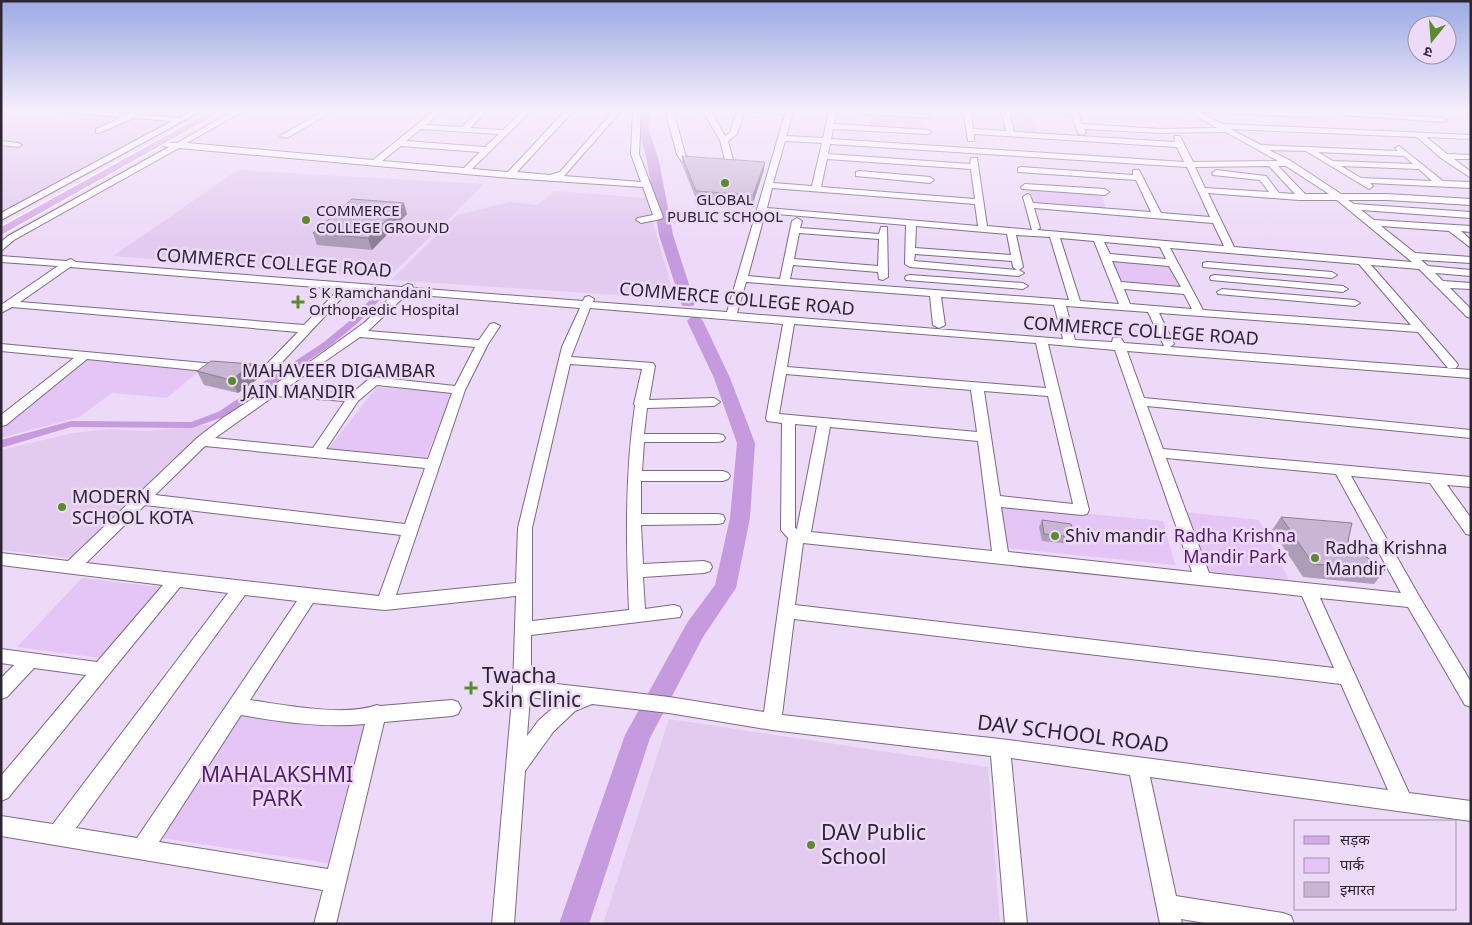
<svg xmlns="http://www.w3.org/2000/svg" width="1472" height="925" viewBox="0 0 1472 925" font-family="'Noto Sans','Noto Sans Devanagari',sans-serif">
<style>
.built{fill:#e3cbf0}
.green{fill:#e5c5f6}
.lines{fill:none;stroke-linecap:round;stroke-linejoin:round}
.canal{fill:#c69ade;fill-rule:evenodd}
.river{fill:#c69ade;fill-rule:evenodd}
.minor-casing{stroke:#7b6a85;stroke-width:2}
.major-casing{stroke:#fff;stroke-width:3}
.minor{fill:#fff;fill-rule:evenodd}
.major{fill:#d6a9ed;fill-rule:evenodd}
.wall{fill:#ad9db6}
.shaded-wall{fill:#8d7f94}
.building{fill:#c9b6d4;stroke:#8d7f94}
.poi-dot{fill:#588e28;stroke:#eddaf8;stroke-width:2}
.labels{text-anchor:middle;stroke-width:5;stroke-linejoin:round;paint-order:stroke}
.far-poi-label{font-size:15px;fill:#2d2531;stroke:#eddaf8;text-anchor:start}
.street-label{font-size:18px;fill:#2d2531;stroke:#eddaf8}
.poi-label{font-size:18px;fill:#2d2531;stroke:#eddaf8;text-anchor:start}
.park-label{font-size:18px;fill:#521b6b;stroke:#eddaf8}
.near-poi-label{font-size:21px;fill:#2d2531;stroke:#eddaf8;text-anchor:start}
.near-street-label{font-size:21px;fill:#2d2531;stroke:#eddaf8}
.near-park-label{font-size:21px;fill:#521b6b;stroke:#eddaf8}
</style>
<rect width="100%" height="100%" fill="#eddaf8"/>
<path class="built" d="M1 110H195L1 214Z
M238 170 484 184 387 279 113 256Z
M555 191 646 198 675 299 391 280 457 215 510 202 537 205Z
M214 424 168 463 71 558 1 550V450L73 433 111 429 147 431Z
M669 719 988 767 1000 924H603Z"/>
<path class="green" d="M1011 111 1031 112 1036 134 1014 132Z
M871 115 921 117 922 129 870 127Z
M1030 189 1101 193 1106 209 1033 203Z
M1110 259 1169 263 1181 288 1120 284Z
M86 360 199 371 167 398 112 393 79 417 1 438V427Z
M377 387 452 393 426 457 328 449Z
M999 505 1163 521 1175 565 1005 548Z
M1184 512 1259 520 1289 580 1208 572Z
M82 578 160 587 101 658 17 647Z
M241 713 364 724 328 863 161 838Z"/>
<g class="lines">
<path class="canal" d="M385 286 389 289 388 291 359 322 330 346 226 416 192 428 71 427 1 448V440L71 421 191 422 218 412 324 342 353 318 382 287Z"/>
<path class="river" d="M641 110H651L648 127 659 161 673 235 695 303 693 306H683L681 303 659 235 647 161 638 127Z
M695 316 700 318 703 321 730 378 755 443 750 518 736 588 703 637 650 738 589 924H559L625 735 687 623 715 585 730 518 737 443 714 378 687 321 690 318Z"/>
<defs>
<path id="minor" d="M60 110H91L179 118 193 110H203L1 220V213L172 121 133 118 99 133H96V129L123 117 64 112Z
M235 110H245L187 143 373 160 435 110H444L426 125 462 127 480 110H488L470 128 503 130 524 110H532L472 169 508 172 566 110H574L517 172 550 175 560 172 614 110H622L564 176 641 182 631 154 633 110H641L639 154 663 217 661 219 641 223 636 220 638 218 653 215 643 187 510 178 179 148 14 240 1 251V242L8 236 169 147 163 146V142L177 143ZM421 129 499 134 485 147 406 141ZM401 146 480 152 464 168 382 161Z
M325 110H335L287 138 280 136Z
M665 110H673L685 154 688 158 700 160V164L682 162 677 154Z
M702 110H710L725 136 730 133 737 110H745L737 134 728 141 734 164 733 166 726 164 720 140Z
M749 110H794L786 136 823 138 829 110H837L834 124 928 130 932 132 928 134 833 129 831 139 1184 162 1177 147 974 134V141H968L963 110H971L973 129 1006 131 1001 110H1009L1014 132 1175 142 1174 136H1180L1193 162 1278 161 1226 132 1160 133 1084 129 1086 133 1082 135 1078 133 1071 114 1031 112 1027 110H1077L1082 124 1160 129 1217 128 1186 110 1307 113H1310V117L1200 112 1222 124 1471 135V139L1426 137 1447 154 1471 155V159H1454L1471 172V178L1441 158 1417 137 1230 129 1261 145 1398 151 1395 148 1399 146 1443 181 1471 182V188L1370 183 1373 186 1369 189 1306 151 1269 150 1291 161 1341 194H1387L1471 199V205L1387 200H1348L1354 204 1471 212V218L1361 210 1374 220 1471 226V232L1461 231 1471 240V248L1449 231 1381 226 1415 253 1471 257V263L1421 260 1428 266 1471 270V276L1435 273 1443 281 1471 283V289L1450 288 1471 309V318L1467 317 1419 269 1371 265 1456 362 1458 365 1456 368H1448L1418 332 1159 313 1174 344 1170 347 1471 370V378L1127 351 1144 398 1471 430V438L1147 406 1163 449 1471 477V487L1447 485 1471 518V535L1466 534 1430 483 1351 476 1419 596 1471 682V707L1465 705 1408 607 1320 598 1409 793 1471 801V821L1150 777 1176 896 1283 913 1291 916 1294 924H1211L1181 919 1182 924H1160L1130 775 1011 758 1027 924H1005L991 756 772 730 669 713 592 704 575 711 553 732 525 771 514 924H492L513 688 516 596 385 610 313 603 250 700C285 705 344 717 377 705L380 706 452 700 458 702 461 708 458 714 452 716 384 722 336 924H314L323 890 1 836V816L53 824 228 593 180 587 8 798 1 801V776L86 675 34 668 7 697 1 699V678L14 665 1 663V649L97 662 163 585 1 565V553L68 561 197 438 224 417 314 359 364 323 395 293 350 289 272 373 268 374 225 373 87 359 6 425 1 426V415L74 358 1 351V344L225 365 265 366 298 332 12 307 1 313V305L58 266 1 262V256L66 261 71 259 76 262 402 287 408 284 412 285 413 288 583 301 585 297 589 296 594 299 593 302 727 312 785 114 753 112ZM785 141 822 143 812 186 773 183ZM830 144 1187 167 1210 217 1161 213 1139 170H1133V175L1021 167 1018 168V172L1136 180 1151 212 1033 203 1030 195 1027 194 1023 197 1032 230 987 226 977 158H971L970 164 828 154ZM1318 152 1404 156 1413 164 1333 161ZM827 159 971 169 975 199 821 187ZM1269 166 1295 194 1279 193 1266 176 1216 170 1212 173 1213 175 1260 180 1269 192 1205 188 1195 167ZM1278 166H1286L1329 194H1305ZM1341 166 1419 169 1432 181 1361 178ZM772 188 975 204 978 226 767 208ZM1208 193 1299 200H1337L1412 262 1234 247ZM1034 208 1213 223 1224 246 1037 230 1040 228ZM765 213 906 225 905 264 910 267 1019 276 1024 273 1019 270 1023 267 1016 235 1050 237 1069 300 790 279 793 265 878 272 879 279 883 280 888 277 887 227H881L879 234 800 228 802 221 797 218 792 221 780 279 748 276ZM916 226 1007 234 1011 255 915 248ZM799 233 879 239 878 266 794 259ZM1060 238 1094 241 1119 304 1080 301ZM1104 242 1160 247 1166 259 1110 254ZM1170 248 1359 264 1411 325 1203 310ZM915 254 1012 261 1013 267 1017 270 914 261ZM1112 261 1169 266 1181 287 1121 282ZM70 267 339 289 304 325 20 302ZM746 282 930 296 933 325 939 328 945 325 941 297 1054 305 1063 339 737 313ZM1124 289 1184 294 1192 309 1130 304ZM407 294 580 308 562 347 518 528 516 583 396 595 465 390 488 344 500 326 494 323 490 324 479 340 368 331ZM1066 306 1148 312 1164 346 1124 343 1121 338H1113L1112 342 1075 340ZM590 308 783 324 766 418 767 421 782 423 781 530 788 538 764 712 669 697 531 681V635L680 617 682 612 680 607 674 605 645 609 643 577 704 573 710 571 712 567 710 563 704 561 643 564 641 525 718 524 723 523 725 519 723 515 718 514H641V481H723L728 479 730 476 728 473 723 471H642L644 442H718L723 441 725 438 723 435 718 434H644L647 408 714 406 720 402 714 398 649 400 655 366 653 363 571 357ZM794 324 1036 343 1046 388 787 367ZM360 337 475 347 455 386 374 377 370 378 351 394 285 389ZM1048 344 1115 350 1192 572 1008 552 1001 507 1082 515 1087 514 1089 510ZM570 364 642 369 634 404 635 406C625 474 626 541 629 610L532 621V528ZM786 374 971 390 977 432 779 414ZM377 385 452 393 428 459 326 449 358 401ZM984 391 1048 396 1073 504 1000 496ZM274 396 345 401 313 448 215 438ZM795 424 817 426 797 529 795 528ZM830 427 978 441 992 551 811 532ZM205 446 425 468 405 524 155 495ZM1166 458 1336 474 1401 593 1209 573ZM145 505 401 535 379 596 86 563ZM803 543 1302 596 1334 668 795 605ZM245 595 297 601 137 838 76 828ZM794 619 1341 684 1388 790 1000 739 782 715ZM530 697 561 701 539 720 527 736ZM241 715C283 722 323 728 365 724L328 869 159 842Z
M864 110 927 114 931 116 927 118 865 114 861 112Z
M1460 110H1469L1471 117Z
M1340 111 1443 118 1447 120 1443 122 1343 115 1339 113Z
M1 141 18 143 22 145 18 147 1 145Z
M859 171 930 177 934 180 930 183 856 176V172Z
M1025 184 1105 189 1109 192 1105 195 1022 189 1021 187Z
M1207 262 1332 272 1337 275 1332 278 1203 267V263Z
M910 275 1023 283 1028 286 1023 289 906 280 905 278 906 276Z
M1215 275 1343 286 1348 289 1343 292 1211 280 1210 278 1211 276Z
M1222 289 1355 300 1360 303 1355 306 1218 294 1217 292Z"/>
<path id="major" d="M213 110H224L1 235V227Z"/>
</defs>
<use href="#minor" class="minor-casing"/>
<use href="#major" class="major-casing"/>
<use href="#minor" class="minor"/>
<use href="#major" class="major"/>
</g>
<path class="wall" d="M682 156 764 170 753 203 696 199 682 164Z
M407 214 372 250 317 245 313 233Z
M252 364 259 378 238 393 204 385 197 371Z
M1281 517 1348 541 1352 547 1385 570 1374 584 1303 577 1272 530Z
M1042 520 1074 537 1071 544 1042 541 1039 527Z"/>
<path class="shaded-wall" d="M765 162 764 170 753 203V195Z
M404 203 407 214 372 250 368 238Z
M252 364 259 378 238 393 231 380Z"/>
<path class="building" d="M682 156 765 162 753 195 696 191Z
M352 199 404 203 368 238 313 233Z
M211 361 252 364 231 380 197 371Z
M1281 517 1352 523 1348 541 1352 547 1385 570 1313 564Z
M1042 520 1071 524 1074 537 1044 534Z"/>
<linearGradient id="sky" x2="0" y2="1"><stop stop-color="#9aaae4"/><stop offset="0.46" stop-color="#f7eefc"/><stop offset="1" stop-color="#f7eefc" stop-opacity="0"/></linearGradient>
<rect width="1472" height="240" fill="url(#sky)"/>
<g class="poi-dot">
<circle cx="725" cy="183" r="5"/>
<circle cx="306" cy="220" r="5"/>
<path d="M295.5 294.5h5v5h5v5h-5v5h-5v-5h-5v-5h5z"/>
<circle cx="232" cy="381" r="5"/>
<circle cx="62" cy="507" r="5"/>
<circle cx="1055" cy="536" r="5"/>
<circle cx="1315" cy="558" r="5"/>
<path d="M468.5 680.5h5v5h5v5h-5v5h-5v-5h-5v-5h5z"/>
<circle cx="811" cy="845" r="5"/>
</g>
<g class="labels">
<g class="far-poi-label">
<text x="725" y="205" text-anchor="middle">GLOBAL<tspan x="725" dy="17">PUBLIC SCHOOL</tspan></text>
<text x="316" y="216">COMMERCE<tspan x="316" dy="17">COLLEGE GROUND</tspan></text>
<text x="309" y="298">S K Ramchandani<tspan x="309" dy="17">Orthopaedic Hospital</tspan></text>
</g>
<g class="street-label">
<text transform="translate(274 263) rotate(4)" y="6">COMMERCE COLLEGE ROAD</text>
<text transform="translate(737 299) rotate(5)" y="6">COMMERCE COLLEGE ROAD</text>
<text transform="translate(1141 331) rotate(4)" y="6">COMMERCE COLLEGE ROAD</text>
</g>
<g class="poi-label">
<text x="242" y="377">MAHAVEER DIGAMBAR<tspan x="242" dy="21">JAIN MANDIR</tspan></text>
<text x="72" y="503">MODERN<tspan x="72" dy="21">SCHOOL KOTA</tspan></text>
<text x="1065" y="542">Shiv mandir</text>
<text x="1325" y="554">Radha Krishna<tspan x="1325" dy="21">Mandir</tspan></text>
</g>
<g class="park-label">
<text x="1235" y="542">Radha Krishna<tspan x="1235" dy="21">Mandir Park</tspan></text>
</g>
<g class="near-poi-label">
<text x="482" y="683">Twacha<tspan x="482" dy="24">Skin Clinic</tspan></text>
<text x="821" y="840">DAV Public<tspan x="821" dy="24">School</tspan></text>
</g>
<g class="near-street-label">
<text transform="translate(1073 734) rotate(7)" y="7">DAV SCHOOL ROAD</text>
</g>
<g class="near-park-label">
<text x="277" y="782">MAHALAKSHMI<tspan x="277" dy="24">PARK</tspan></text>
</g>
</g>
<rect width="1472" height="925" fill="none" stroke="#2d2531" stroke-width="5"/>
<rect x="1294" y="820" width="162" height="90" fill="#eddaf8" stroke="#a092a8"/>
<rect x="1304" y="836" width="25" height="8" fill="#d6a9ed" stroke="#a092a8"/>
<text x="1340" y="845" font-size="15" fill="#2d2531">सड़क</text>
<rect x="1304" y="858" width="25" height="15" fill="#e5c5f6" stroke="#a092a8"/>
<text x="1340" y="870" font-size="15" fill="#2d2531">पार्क</text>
<rect x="1304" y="882" width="25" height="15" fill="#c9b6d4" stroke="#a092a8"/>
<text x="1340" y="895" font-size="15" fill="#2d2531">इमारत</text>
<g transform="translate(1432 40) rotate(197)"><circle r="24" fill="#eddaf8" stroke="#a092a8"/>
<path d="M0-4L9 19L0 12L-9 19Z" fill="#588e28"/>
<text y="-8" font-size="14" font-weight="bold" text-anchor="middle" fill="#2d2531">उ</text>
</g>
</svg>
